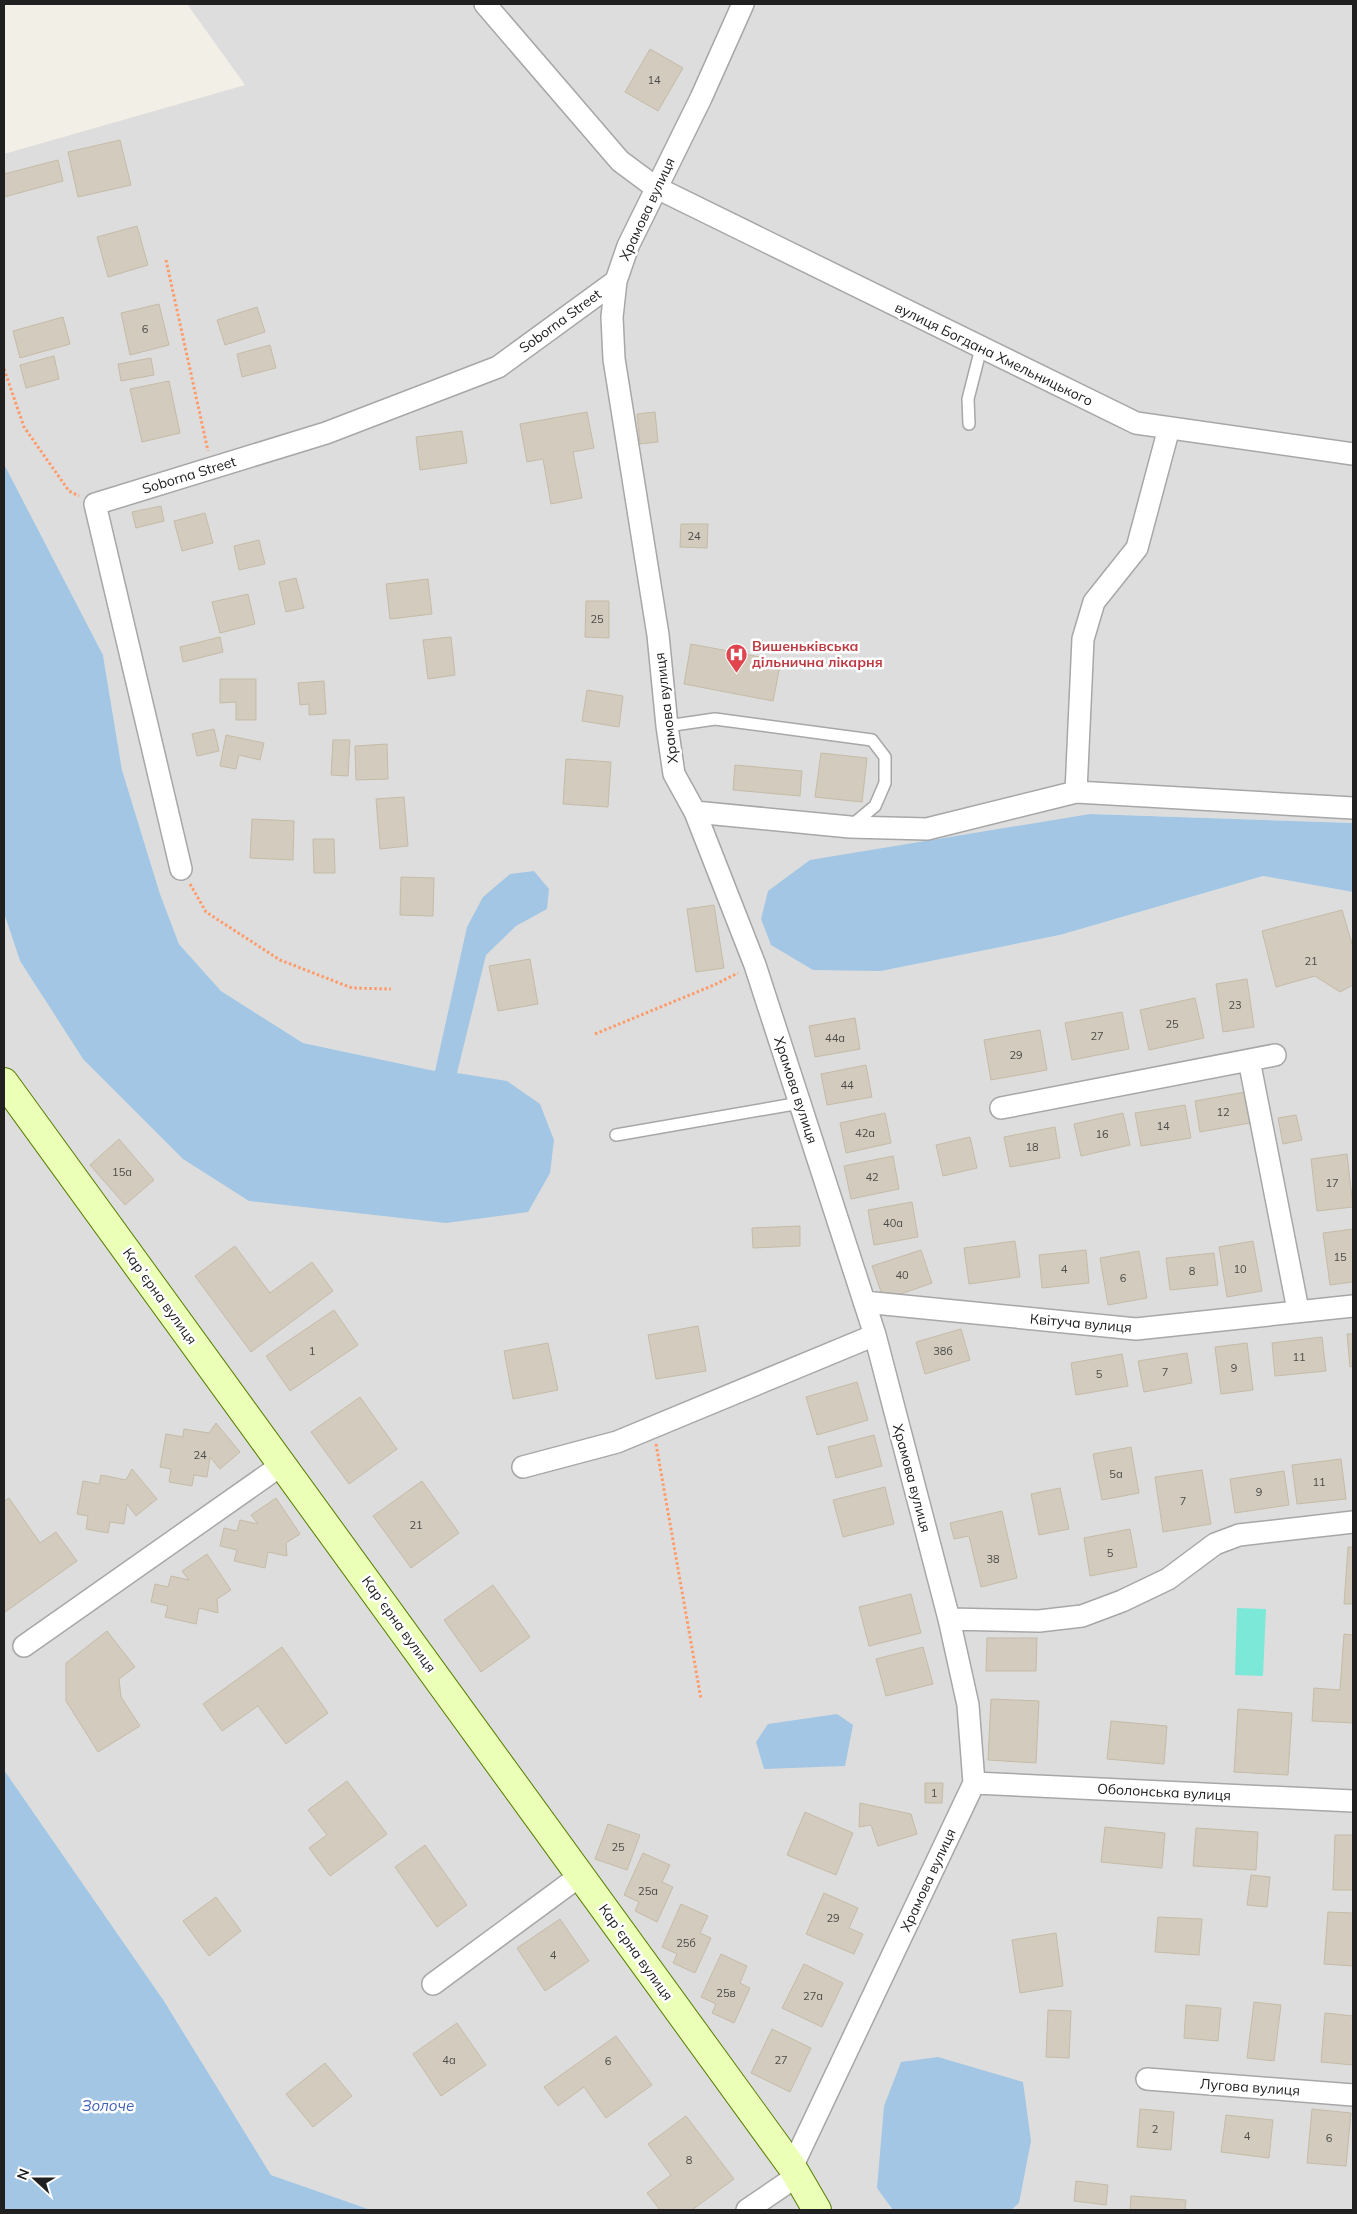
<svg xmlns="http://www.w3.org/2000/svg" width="1357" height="2214" viewBox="0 0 1357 2214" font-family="Mulish,sans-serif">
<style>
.residential{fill:#dedddd}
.pitch{fill:#7ce8d7}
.water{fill:#a2c6e3}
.building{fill:#d2cbbe;stroke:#c5bba6}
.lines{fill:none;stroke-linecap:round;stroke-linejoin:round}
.lane-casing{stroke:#a7a7a7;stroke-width:14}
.street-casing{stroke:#a7a7a7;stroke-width:24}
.secondary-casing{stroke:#547e00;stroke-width:30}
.path{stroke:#ff9b69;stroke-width:3;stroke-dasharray:2.5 2.5;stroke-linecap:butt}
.lane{stroke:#fff;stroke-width:11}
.street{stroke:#fff;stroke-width:21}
.secondary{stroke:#ebffb6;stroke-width:28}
.labels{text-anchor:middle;stroke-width:5;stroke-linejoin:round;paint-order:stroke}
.number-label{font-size:11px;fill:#4c4b48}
.street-label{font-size:14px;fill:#202020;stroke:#fff}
.health-label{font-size:14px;font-weight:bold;fill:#be3a42;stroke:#fff;text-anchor:start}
.water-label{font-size:15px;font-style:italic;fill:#4162bb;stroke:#fff}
</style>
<rect width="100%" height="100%" fill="#f2f0e6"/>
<path class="residential" d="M187 4H1353V823L1090 814 881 971 1060 935 1263 876 1353 892V2210H371L271 2175 164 2001 4 1770V913L20 961 83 1059 435 1071 303 1043 221 991 179 944 160 894 122 770 103 655 4 464V154L245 85Z"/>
<path class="pitch" d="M1237 1608 1266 1609 1263 1676 1235 1675Z"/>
<path class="water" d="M4 464 103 655 122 770 160 894 179 944 221 991 303 1043 435 1071 467 927 483 897 510 874 534 871 549 889 547 909 516 926 486 955 457 1073 507 1081 540 1104 554 1140 550 1173 528 1212 446 1223 249 1201 183 1159 83 1059 20 961 4 913Z
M1090 814 1353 823V892L1263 876 1060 935 881 971 813 970 771 945 761 919 768 891 810 860Z
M837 1714 853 1725 845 1766 764 1769 756 1742 768 1724Z
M4 1770 164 2001 271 2175 371 2210H4Z
M938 2057 1023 2082 1031 2141 1019 2203 1011 2210H893L877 2188 884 2106 901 2062Z"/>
<path class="building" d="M650 49 683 68 658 111 625 92Z
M120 140 131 185 78 197 68 152Z
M58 160 63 181 4 197V174Z
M137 226 148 265 108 277 97 237Z
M159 304 169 345 130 355 121 313Z
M257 307 265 332 225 345 217 320Z
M63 317 70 344 20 358 13 331Z
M270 345 276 368 242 377 237 354Z
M54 356 59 379 26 388 20 365Z
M151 358 154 375 121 381 118 364Z
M169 381 180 433 142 442 130 389Z
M587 412 594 448 573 452 582 498 551 504 543 459 527 462 520 424Z
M655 412 658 442 640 444 637 414Z
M462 431 467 463 420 470 416 437Z
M161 506 164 521 136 528 132 512Z
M205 513 213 543 182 551 174 521Z
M681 524H708L707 548 680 547Z
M259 540 265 564 239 570 234 546Z
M296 578 304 608 286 612 279 582Z
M428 579 432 614 390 619 386 584Z
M248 594 255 624 220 633 212 602Z
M586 601H609V638L585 637Z
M220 637 223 652 183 662 180 647Z
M451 637 455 675 428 679 423 640Z
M691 644 781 661 773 701 684 684Z
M220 679H256V720H236V702L220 703Z
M324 681 326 714 309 715V704L300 705 298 683Z
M587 690 623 696 619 727 582 721Z
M214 729 219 751 197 756 192 734Z
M226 735 264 743 260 760 239 755 236 769 220 766Z
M333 740H350L348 776 331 775Z
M387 744 388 779 356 780 355 746Z
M821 753 867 758 862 802 815 797Z
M566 759 611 762 608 807 563 804Z
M735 765 802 771 800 796 733 790Z
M404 797 408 846 380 849 376 799Z
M252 819 294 821 293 860 250 858Z
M313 839H334L335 873H314Z
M401 877 434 878 433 916 400 915Z
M714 905 724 968 696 972 687 909Z
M1342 910 1353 947V985L1340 992 1315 976 1276 987 1262 931Z
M530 959 538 1004 498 1011 489 966Z
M1247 979 1254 1027 1223 1032 1216 984Z
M1195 998 1204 1038 1149 1050 1140 1010Z
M1122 1012 1129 1049 1072 1060 1065 1023Z
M855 1018 860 1049 815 1057 809 1026Z
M1040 1030 1047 1070 991 1080 984 1040Z
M866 1065 872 1097 827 1105 821 1074Z
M1245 1092 1250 1123 1200 1132 1195 1101Z
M1185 1105 1191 1138 1141 1146 1135 1113Z
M885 1113 891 1143 846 1153 840 1123Z
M1123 1113 1130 1145 1081 1156 1074 1124Z
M1296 1115 1302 1140 1283 1144 1278 1118Z
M1055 1127 1060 1158 1010 1167 1004 1137Z
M970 1137 977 1168 943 1176 936 1145Z
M119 1139 154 1180 125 1205 90 1165Z
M1347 1154 1353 1207 1317 1211 1311 1159Z
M893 1156 899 1189 851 1199 844 1166Z
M912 1202 918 1237 874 1245 868 1210Z
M800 1226V1246L753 1248 752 1228Z
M1353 1229V1282L1330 1285 1323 1233Z
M1015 1241 1020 1277 969 1284 964 1248Z
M1253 1241 1262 1291 1227 1297 1219 1247Z
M235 1246 270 1293 312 1262 333 1291 251 1352 195 1276Z
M921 1250 932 1283 884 1300 872 1266Z
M1086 1250 1089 1283 1042 1288 1039 1255Z
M1139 1251 1147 1298 1108 1305 1100 1258Z
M1214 1253 1218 1285 1170 1290 1166 1258Z
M334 1310 358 1345 290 1391 266 1356Z
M698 1326 706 1371 656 1379 648 1335Z
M961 1329 970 1360 925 1374 916 1342Z
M1347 1334H1353V1366L1350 1367Z
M1322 1337 1326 1371 1275 1376 1272 1343Z
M548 1343 558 1390 513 1399 504 1351Z
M1247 1343 1253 1390 1221 1394 1215 1347Z
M1187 1353 1192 1383 1144 1392 1138 1361Z
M1122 1354 1128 1386 1076 1395 1071 1363Z
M857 1382 868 1420 817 1435 806 1397Z
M360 1397 397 1449 349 1484 311 1432Z
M216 1423 240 1452 220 1469 210 1457 207 1477 194 1475 192 1486 169 1482 171 1469 160 1467 166 1434 183 1437 184 1429 209 1433Z
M874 1435 882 1466 836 1478 828 1447Z
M1131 1447 1139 1493 1102 1500 1093 1454Z
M1341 1459 1346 1499 1297 1504 1292 1465Z
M132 1469 157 1499 136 1516 127 1504 124 1524 110 1522 108 1533 86 1529 88 1516 77 1514 83 1481 99 1484 101 1475 126 1480Z
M1202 1470 1211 1524 1163 1532 1155 1477Z
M1284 1471 1289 1505 1235 1513 1230 1479Z
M422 1481 459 1533 411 1568 373 1516Z
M885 1487 894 1524 843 1537 833 1500Z
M1060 1488 1069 1529 1039 1535 1031 1494Z
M9 1498 40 1543 56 1532 77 1561 5 1612 4 1609V1501Z
M276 1498 300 1534 286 1543 287 1556 268 1552 265 1568 234 1561 237 1550 220 1546 224 1528 237 1531 240 1520 258 1524 251 1515Z
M1002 1511 1017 1578 981 1587 969 1536 954 1539 950 1523Z
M1130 1529 1137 1567 1090 1576 1084 1538Z
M1348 1547H1353V1604H1344Z
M207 1554 231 1590 217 1599 218 1613 199 1608 196 1624 165 1617 168 1606 151 1602 155 1584 168 1587 171 1576 189 1580 182 1571Z
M493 1585 530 1637 481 1672 444 1620Z
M911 1594 921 1633 869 1646 859 1607Z
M107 1631 135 1667 119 1679 121 1697 140 1726 98 1752 66 1701V1663Z
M1344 1634 1353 1635V1723L1312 1721 1314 1688 1340 1690Z
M987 1638H1037L1036 1671H986Z
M282 1647 328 1713 286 1744 258 1706 222 1731 203 1704Z
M923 1647 933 1684 886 1696 876 1659Z
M991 1699 1039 1701 1036 1763 988 1760Z
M1238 1709 1292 1713 1288 1775 1234 1772Z
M1111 1721 1167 1726 1164 1764 1107 1759Z
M347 1781 387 1834 330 1876 309 1848 327 1835 308 1810Z
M925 1783H943L942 1803H925Z
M860 1803 911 1814 917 1834 878 1846 871 1825 859 1827Z
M805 1812 853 1833 836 1875 787 1855Z
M608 1824 640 1835 627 1870 595 1859Z
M1105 1827 1165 1833 1162 1868 1101 1862Z
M1196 1828 1258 1832 1256 1870 1193 1866Z
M1335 1835H1353V1890H1333Z
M425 1845 467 1905 437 1927 395 1867Z
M643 1853 670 1865 662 1882 673 1887 657 1922 635 1911 639 1902 624 1895Z
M1251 1875 1270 1877 1267 1907 1247 1905Z
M824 1893 858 1908 849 1928 863 1934 854 1954 806 1934Z
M216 1897 241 1931 209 1956 183 1921Z
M681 1904 708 1916 700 1933 711 1938 695 1973 673 1963 677 1954 662 1947Z
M1328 1912 1353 1913V1966L1324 1964Z
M1158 1917 1202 1919 1199 1955 1155 1952Z
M560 1919 589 1961 545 1991 517 1948Z
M1056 1933 1063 1986 1020 1993 1012 1940Z
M721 1954 747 1966 740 1983 750 1988 734 2023 712 2013 716 2004 701 1997Z
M804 1964 843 1983 822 2027 782 2008Z
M1254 2002 1281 2005 1274 2061 1247 2058Z
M1186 2005 1221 2008 1218 2041 1184 2038Z
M1048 2010 1071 2011 1069 2058 1046 2057Z
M1325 2013 1353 2016V2065L1321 2062Z
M457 2023 486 2065 441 2096 413 2054Z
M772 2029 811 2048 790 2092 751 2073Z
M616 2036 652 2085 606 2118 584 2087 558 2106 544 2087Z
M325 2063 352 2096 313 2127 286 2094Z
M1140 2109 1174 2112 1171 2150 1137 2147Z
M1312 2109 1351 2113 1346 2166 1307 2163Z
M1226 2115 1273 2120 1269 2158 1221 2152Z
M686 2116 734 2179 692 2210H660L647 2193 671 2175 648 2144Z
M1076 2181 1108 2185 1106 2205 1074 2201Z
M1131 2196 1186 2200 1185 2210H1130Z"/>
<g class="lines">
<defs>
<path id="lane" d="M969 424 968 399 981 348
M667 726 715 719 872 740 885 757V783L875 806 851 826
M616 1135 800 1103"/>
<path id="street" d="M485 4 620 161 655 187 1136 423 1353 454
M743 4 701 98 628 246 616 281 612 317 614 359 658 635 667 726 674 774 695 812 755 965 875 1335 949 1619 968 1705 974 1783 792 2167
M1076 792 1083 639 1094 602 1137 548 1169 428
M695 812 850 827 927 829 1076 792 1353 808
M181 869 95 504 326 433 498 367 616 281
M1249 1060 1298 1310
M1001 1108 1275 1055
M864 1302 1136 1329 1353 1306
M523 1467 617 1442 875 1335
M949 1619 1039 1621 1082 1616 1122 1601 1168 1579 1215 1544 1239 1535 1353 1522
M24 1646 283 1464
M974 1783 1353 1801
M433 1984 581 1875
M1147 2079 1353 2095
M747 2210 797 2176"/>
<path id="secondary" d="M4 1082 792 2167 817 2210"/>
</defs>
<use href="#lane" class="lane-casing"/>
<use href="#street" class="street-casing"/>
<use href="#secondary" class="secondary-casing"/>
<path class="path" d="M166 260 208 451
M4 369 24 427 69 491 79 496
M190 884 206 912 280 960 352 988 391 989
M595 1034 714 985 738 973
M656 1444 701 1699"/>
<use href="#lane" class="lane"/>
<use href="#street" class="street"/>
<use href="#secondary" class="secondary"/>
</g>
<defs>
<symbol id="hospital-pin" viewBox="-11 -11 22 30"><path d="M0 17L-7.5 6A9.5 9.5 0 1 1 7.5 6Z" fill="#e0444e" stroke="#fff"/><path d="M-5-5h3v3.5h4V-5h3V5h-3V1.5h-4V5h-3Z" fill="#fff"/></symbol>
</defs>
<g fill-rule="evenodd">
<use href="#hospital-pin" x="724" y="642" width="25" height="34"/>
</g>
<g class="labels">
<g class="number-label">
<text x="654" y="84">14</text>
<text x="145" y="333">6</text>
<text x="694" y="540">24</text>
<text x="597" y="623">25</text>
<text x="1311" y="965">21</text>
<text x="1235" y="1009">23</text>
<text x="1172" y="1028">25</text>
<text x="1097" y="1040">27</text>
<text x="835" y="1042">44а</text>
<text x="1016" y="1059">29</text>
<text x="847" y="1089">44</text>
<text x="1223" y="1116">12</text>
<text x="1163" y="1130">14</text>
<text x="865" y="1137">42а</text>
<text x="1102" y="1138">16</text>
<text x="1032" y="1151">18</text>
<text x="122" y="1176">15а</text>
<text x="872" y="1181">42</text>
<text x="1332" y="1187">17</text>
<text x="893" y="1227">40а</text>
<text x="1340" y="1261">15</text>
<text x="1064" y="1273">4</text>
<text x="1240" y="1273">10</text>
<text x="1192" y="1275">8</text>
<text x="902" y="1279">40</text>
<text x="1123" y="1282">6</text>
<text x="312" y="1355">1</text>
<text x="943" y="1355">38б</text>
<text x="1299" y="1361">11</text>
<text x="1234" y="1372">9</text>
<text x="1165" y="1376">7</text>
<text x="1099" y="1378">5</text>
<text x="200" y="1459">24</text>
<text x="1116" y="1478">5а</text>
<text x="1319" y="1486">11</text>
<text x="1259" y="1496">9</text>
<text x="1183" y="1505">7</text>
<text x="416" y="1529">21</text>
<text x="1110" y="1557">5</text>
<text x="993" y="1563">38</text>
<text x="934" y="1797">1</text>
<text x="618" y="1851">25</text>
<text x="648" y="1895">25а</text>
<text x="833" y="1922">29</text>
<text x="686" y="1947">25б</text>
<text x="553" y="1959">4</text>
<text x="726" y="1997">25в</text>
<text x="813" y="2000">27а</text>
<text x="449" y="2064">4а</text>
<text x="781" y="2064">27</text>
<text x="608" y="2065">6</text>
<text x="1155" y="2133">2</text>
<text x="1247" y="2140">4</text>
<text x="1329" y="2142">6</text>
<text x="689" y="2164">8</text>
</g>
<g class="street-label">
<text transform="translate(647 209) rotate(-65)" y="5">Храмова вулиця</text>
<text transform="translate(560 321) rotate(-36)" y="5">Soborna Street</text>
<text transform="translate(994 354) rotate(26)" y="5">вулиця Богдана Хмельницького</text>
<text transform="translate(189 475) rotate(-17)" y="5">Soborna Street</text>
<text transform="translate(666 708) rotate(-97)" y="5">Храмова вулиця</text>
<text transform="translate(796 1090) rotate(72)" y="5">Храмова вулиця</text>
<text transform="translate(160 1296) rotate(54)" y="5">Карʼєрна вулиця</text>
<text transform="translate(1081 1323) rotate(5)" y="5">Квітуча вулиця</text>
<text transform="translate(912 1478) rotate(75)" y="5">Храмова вулиця</text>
<text transform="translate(399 1624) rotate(54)" y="5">Карʼєрна вулиця</text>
<text transform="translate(1164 1792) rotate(3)" y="5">Оболонська вулиця</text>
<text transform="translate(928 1880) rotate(-65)" y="5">Храмова вулиця</text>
<text transform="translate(636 1952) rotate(54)" y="5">Карʼєрна вулиця</text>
<text transform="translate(1250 2087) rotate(4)" y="5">Лугова вулиця</text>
</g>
<g class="health-label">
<text x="752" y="651">Вишеньківська<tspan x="752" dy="16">дільнична лікарня</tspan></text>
</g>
<g class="water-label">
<text x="108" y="2111">Золоче</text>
</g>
</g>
<rect width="1357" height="2214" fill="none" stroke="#202020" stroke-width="10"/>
<g transform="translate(35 2179) rotate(291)" stroke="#ffffff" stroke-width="4" paint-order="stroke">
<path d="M0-4L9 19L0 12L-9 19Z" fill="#202020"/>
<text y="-8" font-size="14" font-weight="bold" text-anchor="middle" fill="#202020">N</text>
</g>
</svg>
